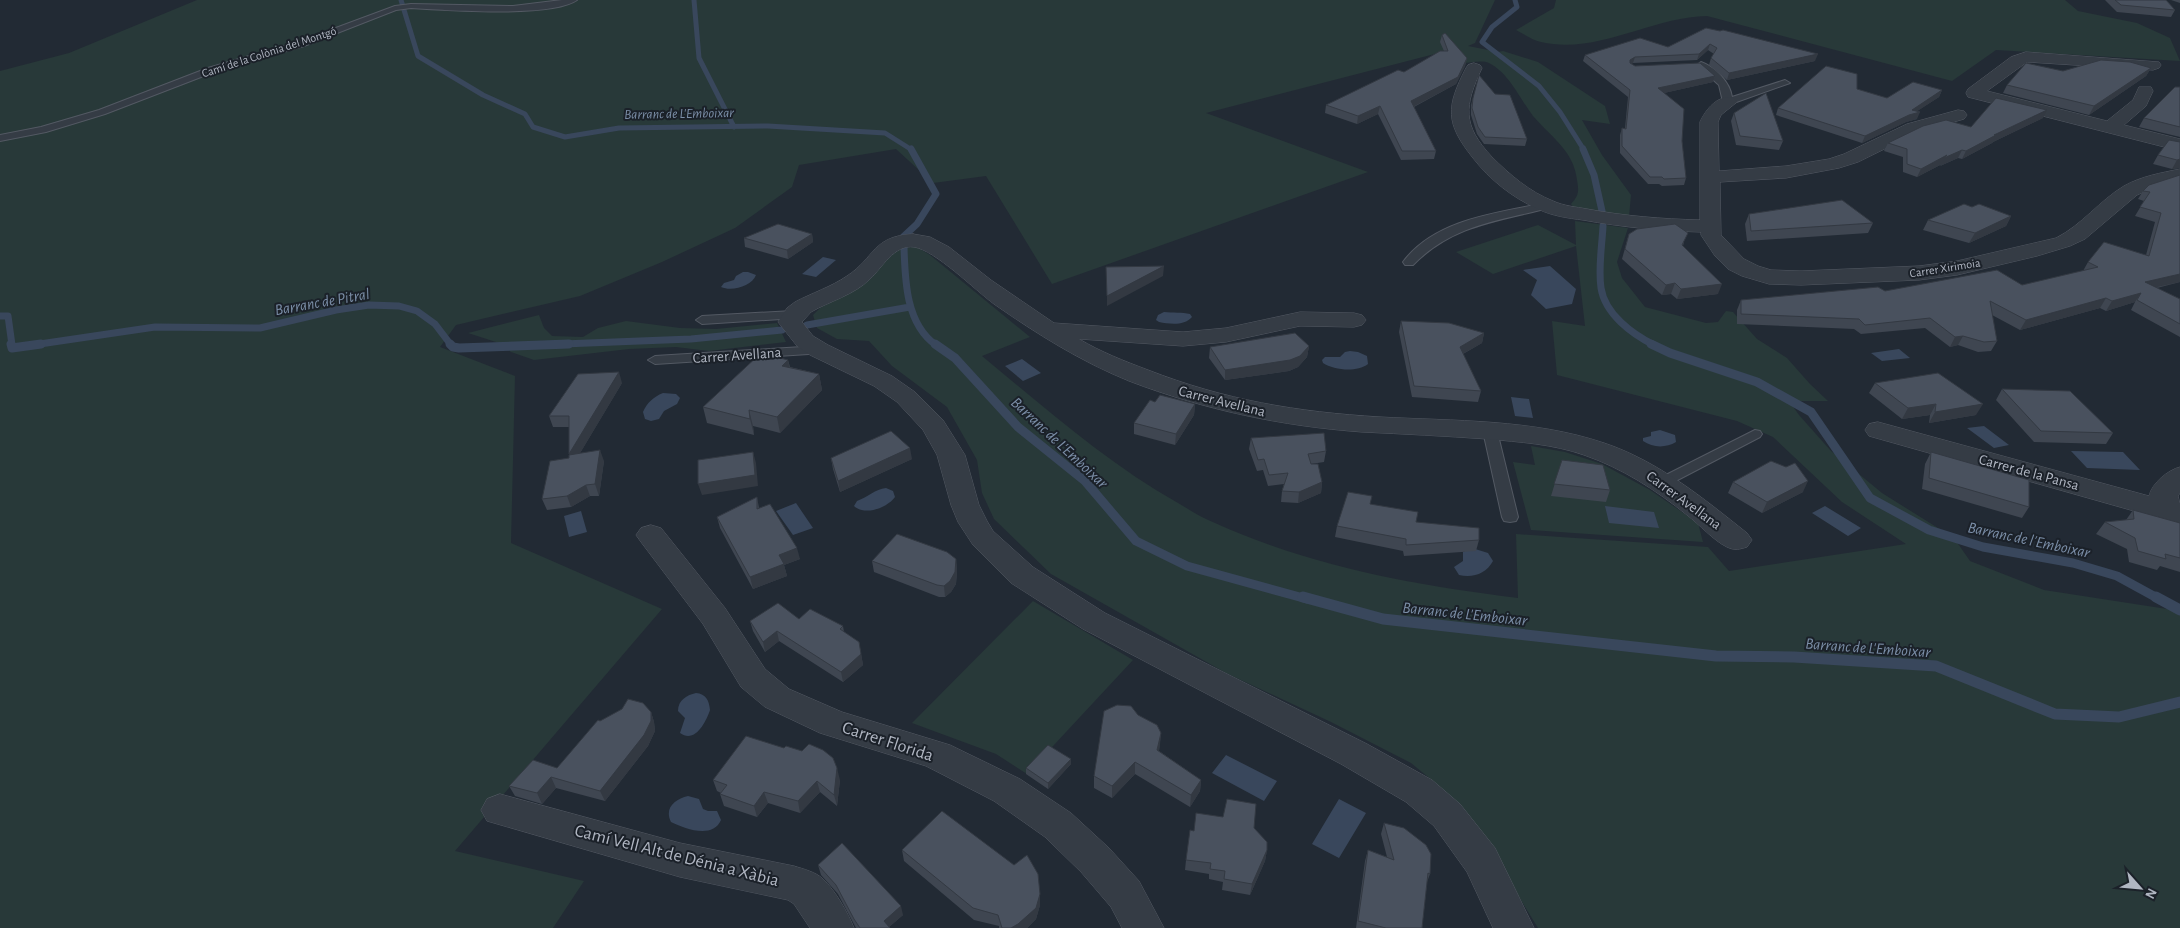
<svg xmlns="http://www.w3.org/2000/svg" width="2180" height="928" viewBox="0 0 2180 928" font-family="'Alegreya Sans',sans-serif">
<style>
.green{fill:#283939}
.water{fill:#39475c}
.lines{fill:none;stroke-linecap:round;stroke-linejoin:round}
.stream-far3{stroke:#39475c;stroke-width:5}
.stream-far2{stroke:#39475c;stroke-width:7}
.stream-far1{stroke:#39475c;stroke-width:9}
.stream{stroke:#39475c;stroke-width:11}
.service-casing{stroke:#535963;stroke-width:2}
.minor-casing{stroke:#535963;stroke-width:1}
.service{fill:#353c45;fill-rule:evenodd}
.minor{fill:#353c45;fill-rule:evenodd}
.wall{fill:#3f4651}
.shaded-wall{fill:#333942}
.building{fill:#49515e;stroke:#333942}
.labels{text-anchor:middle;stroke-width:4;stroke-linejoin:round;paint-order:stroke}
.far-street-label{font-size:12px;fill:#b0b6c2;stroke:#1b2129}
.far-water-label{font-size:14px;font-style:italic;fill:#7b8ea7;stroke:#1b2129}
.street-label{font-size:15px;fill:#b0b6c2;stroke:#1b2129}
.water-label{font-size:16px;font-style:italic;fill:#7b8ea7;stroke:#1b2129}
.near-street-label{font-size:18px;fill:#b0b6c2;stroke:#1b2129}
</style>
<rect width="100%" height="100%" fill="#222a34"/>
<path class="green" d="M197 0H1495L1475 43 1468 46 1498 52 1503 51 1538 62 1605 106 1610 124 1582 120 1602 155 1631 195 1629 217 1573 207 1571 204C1579 195 1579 192 1577 180 1574 151 1551 137 1533 116 1520 99 1509 73 1489 63 1483 60 1473 62 1466 63L1454 49 1206 113 1368 172 1052 284 986 176 933 183 896 149 799 165 792 187 735 228 662 262 580 296 456 325 440 347 515 376 511 543 662 609 455 851 584 881 553 928H0V71L69 53Z
M1556 0H2065L2078 11 2137 23 2170 38 2180 61 1996 50 1952 81 1707 16C1651 17 1598 55 1541 42 1532 40 1524 34 1516 30L1554 8Z
M1575 221 1628 228 1617 262 1622 278 1645 307 1706 323 1718 322 1726 311 1733 312 1757 339 1787 358 1810 384 1828 401H1789L1799 415 1831 451 1882 493 1954 538 1970 561 2044 590 2180 611V928H1538L1476 827 1439 786 1411 763 1331 722 1226 673 1051 574 994 519 982 493 977 460 947 407 892 366 869 341 837 339 817 328 813 315 820 308 860 286 897 248 917 247 930 255 1030 337 982 356C1045 408 1107 463 1178 503 1190 510 1202 518 1215 523 1313 567 1413 585 1518 598L1516 534 1708 547 1729 571 1906 544 1842 502 1773 437 1737 421 1557 375 1552 321 1585 326 1576 246 1493 274 1456 252 1538 225 1576 245Z
M539 315 544 328 552 336 583 337 598 328 626 321 680 328 716 329 777 323 786 342 709 351 676 347 629 349 534 360 511 352 499 343 468 333Z
M1531 446 1565 452 1602 464 1650 490 1698 523 1703 542 1531 530 1513 462 1535 465Z
M1033 601 1133 660 1027 774 996 754 912 723Z"/>
<path class="water" d="M823 257 836 260 816 277 802 274Z
M1550 266 1576 289 1572 304 1546 309 1531 295 1537 280 1523 270Z
M743 272H748L756 275C752 286 732 292 721 287L724 283 734 280 736 276Z
M1164 312C1173 313 1182 312 1190 314L1192 317C1184 326 1170 324 1159 322L1156 320 1158 315Z
M1899 349 1910 358 1882 361 1871 353Z
M1350 351 1358 352 1367 356 1368 364C1356 373 1334 370 1323 363L1322 360 1325 357H1340L1345 352Z
M1022 359 1041 373 1023 381 1005 366Z
M663 393 676 394 680 398 677 404 664 411 659 419 651 421 645 419 643 412C647 403 653 397 663 393Z
M1511 397 1529 399 1533 418 1515 416Z
M1984 426 2009 445 1994 448 1967 428Z
M1660 430 1675 435 1676 442C1666 448 1653 448 1643 441V438L1651 436V432Z
M2071 451 2123 452 2140 470 2087 468Z
M886 488 893 491 895 497C887 508 865 516 854 506L857 501C868 497 875 489 886 488Z
M796 503 813 528 793 535 776 511Z
M1605 506 1654 512 1659 528 1609 523Z
M1825 506 1861 528 1848 536 1812 513Z
M581 511 587 532 569 537 564 516Z
M1472 548 1488 553 1493 561C1486 574 1473 578 1459 575L1454 567 1463 561V552Z
M696 693C706 694 709 700 710 710 706 722 695 744 680 733L685 718 678 711C678 700 687 695 696 693Z
M1226 755 1277 781 1264 801 1212 773Z
M688 796 699 799 703 809 708 811H717L721 820C713 839 685 829 671 822 664 808 675 799 688 796Z
M1339 799 1366 813 1339 858 1312 844Z"/>
<g class="lines">
<path class="stream-far3" d="M401 0 418 56 483 95 525 114 533 127 565 137 619 128 768 126 885 133 912 150
M694 0 699 58 734 127
M1515 0 1517 7 1492 27 1482 42 1539 86 1560 112 1584 150"/>
<path class="stream-far2" d="M1583 149 1594 175 1602 211
M1603 226C1602 246 1598 268 1601 288 1605 314 1632 334 1654 345
M903 237 917 224 936 194 911 149
M904 247C905 281 906 324 936 345
M0 316H8L12 345
M807 325 910 307
M33 345 155 327 260 328 336 310 369 305 399 306 417 311 435 324 451 345
M537 345 691 339 782 330"/>
<path class="stream-far1" d="M11 344 12 348 41 344
M450 344 453 347 459 348 569 344
M935 344 955 358 1018 427 1085 481 1136 541 1187 566 1307 599
M1651 344 1670 353 1757 382 1811 412 1870 498 1929 530 1983 547 2073 563 2117 576 2159 599"/>
<path class="stream" d="M1303 597 1383 619 1716 656 1794 657 1936 666 2055 714 2119 717 2180 702
M2156 597 2180 610"/>
<defs>
<path id="service" d="M562 0H577C552 18 445 10 411 8L396 10 304 46 214 72 105 114 46 132 0 141V135L41 127 99 110 208 68 298 42 395 6 411 4 513 6Z
M1701 62C1715 67 1730 82 1732 97L1782 81 1785 80 1790 83 1728 105 1723 102 1719 85 1697 65Z
M1545 203 1550 206 1549 208C1498 221 1452 225 1413 265H1405L1403 262C1435 219 1497 213 1545 203Z
M793 311 799 315 797 318 702 324 696 320 702 316Z
M819 346 824 347 826 350 824 353 655 364 648 360 655 356Z
M1490 427 1495 428 1497 431 1518 517 1516 521 1510 522 1504 521 1502 517 1483 431 1485 428Z
M1755 430 1760 431 1762 434 1760 437 1668 485H1658L1655 482 1658 479Z"/>
<path id="minor" d="M2026 52 2159 62 2161 65 2159 68 2153 70 2027 62 1987 91 2107 121 2133 100 2139 87H2151L2153 91 2146 106 2124 125 2180 139V151L1968 97 1966 93 1968 89 2011 57Z
M1474 63 1480 65 1482 68C1464 106 1462 125 1492 157 1510 175 1530 192 1553 201 1564 206 1576 207 1587 209 1624 216 1662 219 1700 220V122C1706 109 1718 94 1734 98L1737 102 1721 115 1718 122 1719 171 1786 166 1829 159 1844 154 1907 124 1958 110 1964 111 1967 115 1964 119 1919 132 1858 162 1839 168 1786 178 1720 182 1721 235 1744 259 1758 266 1771 270 1801 271 1919 266 1957 261 2056 238C2082 225 2099 201 2124 186 2142 176 2161 173 2180 169V181L2157 186 2137 195 2085 239 2070 246 2037 256 1957 275 1919 280 1801 285 1769 284 1742 276 1728 269 1715 256 1701 235V232C1661 231 1622 227 1583 220 1568 218 1552 216 1538 209 1513 198 1490 180 1473 158 1445 123 1446 107 1466 68L1468 65Z
M913 234 930 237 949 247 991 280 1054 323 1183 332 1226 328 1300 312 1354 313 1362 315 1366 320 1362 325 1354 327 1300 326 1226 342 1183 346 1079 339C1101 352 1124 361 1148 370 1225 400 1297 412 1380 417 1454 421 1533 419 1604 443 1658 461 1703 498 1747 533L1752 540 1747 547C1740 549 1735 551 1727 547 1714 541 1699 524 1687 515 1656 490 1622 468 1584 455 1553 444 1519 442 1487 439 1445 436 1404 434 1362 432 1281 426 1205 410 1129 381 1080 361 1037 334 994 304 975 290 935 250 914 247 894 244 882 268 870 279 854 295 830 301 811 312L802 322 813 336 828 345 892 376 915 392 943 420 965 455 979 505 987 521 993 531 1033 567 1105 613 1367 744 1432 780 1460 804 1495 848 1534 928H1493L1467 872 1434 826 1406 802 1341 764 1083 629 1011 583 973 545 958 522 951 505 937 455 923 430 897 402 874 386 810 355 797 346 778 322 787 308 795 302C812 293 831 287 847 276 875 258 872 236 913 234Z
M1878 422 2149 496C2152 483 2168 470 2180 467V493L2178 496 2180 504V524L1869 436 1865 430 1869 424Z
M651 525 661 528 725 608 765 669 789 689 842 712 950 745 1020 779 1071 813 1109 848 1139 881 1164 928H1122L1111 907 1081 872 1045 837 994 801 926 766 820 733 765 707 741 687 703 624 641 542 636 535 641 528Z
M500 794 680 843 794 866C803 869 816 872 823 879 835 890 848 913 854 928H810L794 904 788 900 680 877 487 821 481 810 487 799Z"/>
</defs>
<use href="#service" class="service-casing"/>
<use href="#minor" class="minor-casing"/>
<use href="#service" class="service"/>
<use href="#minor" class="minor"/>
</g>
<path class="wall" d="M2105 0H2166L2175 10 2171 17 2117 12Z
M2171 0H2180V3Z
M1706 28 1815 61 1727 80 1709 65 1711 58 1714 54 1708 50 1697 60 1633 63 1631 64 1635 66 1715 76 1713 82 1664 93 1682 141 1686 178 1684 185 1662 186 1659 184H1648L1620 153V135L1622 128H1625L1628 97 1583 61 1585 55 1668 47Z
M1442 35 1467 58 1465 66 1456 84 1414 107 1436 151 1434 159 1401 160 1378 114 1357 124 1325 113 1326 105 1404 72 1444 51 1440 42Z
M2151 68 2146 76 2089 115 2003 93 2007 85 2063 71Z
M2180 87V137L2139 127 2144 118Z
M1857 89 1887 98 1942 90 1939 97 1917 111V119L1906 122 1862 143 1776 115 1778 108Z
M1473 98 1527 139 1525 146 1484 144 1477 134 1471 115V105Z
M1734 113 1783 141 1779 150 1736 145 1731 121Z
M2043 118 1993 142 1992 143 1962 159 1958 158 1940 166 1942 164 1917 177 1903 172V157L1884 151 1888 143 1971 127Z
M2180 142V168L2172 169 2153 164 2158 155Z
M2180 175V282L2157 288 2180 299V337L2131 310 2135 302 2106 311 2100 308 2020 330 1992 315 1997 341 1991 351 1978 352 1958 345 1950 347 1925 328 1861 334 1854 329 1737 324V310L1741 300 1885 291 2022 285 2083 271 2088 262 2146 255 2155 222 2135 216 2144 201 2138 199 2143 191Z
M1749 214 1873 223 1868 233 1747 241 1745 224Z
M2011 216 2006 226 1969 243 1923 230 1928 220Z
M812 234 813 242 788 259 745 247 744 238Z
M1629 234 1684 242 1683 246 1718 294 1677 299 1671 294 1662 295 1622 259Z
M1401 321 1484 333 1482 343 1463 354 1481 391 1478 402 1412 397 1399 332Z
M1309 346 1307 357 1298 367 1289 371 1225 380 1209 358 1210 347Z
M788 360 790 367 819 374 822 390 780 433 753 426 754 435 707 423 703 407Z
M622 383 580 453 604 461 599 496H590L571 507 547 510 542 499 569 458 570 455 569 427H553L549 416Z
M1875 383 1976 415 1929 423 1930 415 1902 419 1869 393Z
M2002 389 2113 433 2106 444 2034 442 1996 400Z
M1155 402 1195 404 1194 415 1175 445 1134 434V423Z
M1251 438 1326 451 1324 462 1311 464 1322 482 1321 493 1298 503 1281 502 1282 491 1284 484 1268 486 1263 470 1257 471 1249 449Z
M1931 452 2029 507 2022 518 1922 489 1925 464Z
M831 458 912 459 840 492 833 469Z
M1562 460 1610 490 1606 502 1551 496Z
M1733 482 1803 492 1762 513 1728 493Z
M757 497 759 508 800 559 784 565 787 576 753 589 720 528 717 517Z
M1371 504 1416 522 1479 540 1476 551 1404 556 1403 551 1335 537 1337 526Z
M2133 510 2180 523V572L2160 566 2157 570 2129 562 2127 549 2096 534 2105 522 2126 520Z
M956 559 957 571 956 584 951 592 945 597H939L874 572 872 561Z
M799 619 843 626 844 632 859 642 863 665 843 682 779 641 765 652 753 631 750 621Z
M651 712 654 722 655 731 648 746 605 801 556 788 542 804 515 796 509 786 557 768 600 721Z
M1138 715 1161 733 1159 751 1201 780 1200 791 1190 807 1135 774 1112 798 1094 788V776Z
M1071 759V764L1048 789 1026 774V768Z
M713 780H840L837 806 820 792 800 813 768 803 757 817 724 806 720 794 721 793 717 791Z
M1384 823 1430 874 1427 882 1422 928H1356L1365 861 1368 850 1387 857 1381 834Z
M1254 828 1267 850 1265 861 1250 895 1222 890 1223 882 1209 879V874L1185 870 1186 860Z
M902 850 1040 905 1036 919 1027 928H999V926L974 920 904 861Z
M818 865 903 915 889 927 890 928H856L838 894 821 875Z"/>
<path class="shaded-wall" d="M1710 44 1708 50 1697 60 1699 54Z
M1818 54 1815 61 1727 80 1729 73Z
M1635 57 1633 63 1628 66 1630 60Z
M1467 58 1465 66 1456 84 1409 109 1411 101Z
M2151 68 2146 76 2089 115 2094 106Z
M1715 76 1713 82 1655 95 1658 88Z
M1942 90 1939 97 1913 114 1920 112 1917 119 1906 122 1862 143 1865 136 1912 110Z
M1380 106 1378 114 1357 124 1358 116Z
M2047 110 2043 118 1993 142 1992 143 1962 159 1966 151 1994 135Z
M1962 150 1958 158 1940 166 1942 164 1917 177 1921 169 1947 155Z
M2180 159V168L2172 169 2177 160Z
M2011 216 2006 226 1969 243 1975 233Z
M812 234 813 242 788 259 787 250Z
M1164 266 1163 276 1107 306V296Z
M2180 274V282L2139 291 2145 282Z
M1675 283 1671 294 1662 295 1666 285Z
M1722 284 1718 294 1677 299 1681 289Z
M2141 293 2135 302 2106 311 2112 301Z
M2106 298 2100 308 2020 330 2026 320Z
M1484 333 1482 343 1457 357 1460 347Z
M1963 336 1958 345 1950 347 1955 337Z
M1309 346 1307 357 1298 367 1289 371 1225 380V370Z
M788 360 791 375 782 366Z
M619 372 622 383 573 465 569 454Z
M819 374 822 390 780 433 777 417Z
M1195 404 1194 415 1175 445 1176 434Z
M1936 404 1930 415 1902 419 1908 408Z
M1983 404 1976 415 1929 423 1935 412Z
M749 410 753 426 754 435 750 419Z
M910 448 912 459 840 492 838 481Z
M600 450 604 461 599 496 595 484Z
M753 452 756 463 758 486 702 495 698 484Z
M1808 481 1803 492 1762 513 1767 502Z
M1322 482 1321 493 1298 503 1299 492Z
M586 485 590 496 571 507 567 496Z
M797 548 800 559 784 565 787 576 753 589 750 577 779 555Z
M956 559 957 571 956 584 951 592 945 597 944 586Z
M777 631 779 641 765 652 763 642Z
M859 642 863 665 843 682 841 672Z
M651 712 654 722 655 731 648 746 605 801 600 791Z
M1161 733 1160 745 1157 761V750Z
M1071 759V764L1048 789V783Z
M1135 762V774L1112 798V786Z
M837 768 840 780 837 806 834 795Z
M551 777 556 788 542 804 537 793Z
M1201 780 1200 791 1190 807 1191 795Z
M817 781 820 792 800 813 798 801Z
M764 792 768 803 757 817 754 806Z
M1267 850 1265 861 1250 895 1252 884Z
M1040 894V905L1036 919 1027 928H1011Z
M901 906 903 915 888 928 884 921Z"/>
<path class="building" d="M2115 0H2166L2175 10 2121 5Z
M1706 28 1720 31 1723 30 1818 54 1729 73 1711 58 1717 48 1710 44 1699 54 1635 57 1630 60V63L1635 66 1700 63 1715 76 1658 88 1684 109 1682 141 1686 178 1664 179 1662 177H1650L1622 146V128L1626 129 1630 90 1585 55 1640 38 1668 47Z
M1445 33 1467 58 1458 77 1411 101 1436 151H1402L1380 106 1358 116 1326 105 1398 70 1404 72 1440 51H1448L1442 35Z
M2101 60 2130 62 2151 68 2094 106 2007 85 2026 63 2063 71Z
M1826 66 1857 74V89L1887 98 1913 82 1942 90 1912 110 1920 112 1909 115 1865 136 1778 108Z
M1479 75 1495 94 1510 95 1527 139 1485 137 1478 127 1472 108 1473 98Z
M2175 87H2180V127L2144 118Z
M1766 93 1783 141 1740 136 1734 113Z
M1996 98 2047 110 1994 135H1996L1966 151 1962 150 1944 158 1947 155 1921 169 1907 164V149L1888 143 1923 126 1946 120 1971 127Z
M2169 140 2180 142V159L2177 160 2158 155Z
M2180 175V274L2145 282 2180 299V324L2137 300 2141 293 2112 301 2106 298 2026 320 1990 301 1997 341 1984 342 1963 336 1955 337 1930 318 1865 325 1859 319 1741 314V300L1878 287 1885 291 1997 270 2022 285 2098 267 2088 262 2104 242 2149 256 2161 213 2140 207 2150 192 2143 191 2149 185Z
M1842 200 1873 223 1751 231 1749 214Z
M1964 204 1972 207 1979 204 2011 216 1975 233 1928 220Z
M778 224 812 234 787 250 744 238Z
M1675 224 1688 233 1682 245 1722 284 1681 289 1675 283 1666 285 1625 249 1629 234 1637 229Z
M1164 266 1107 296 1106 267Z
M1401 321 1449 323 1484 333 1460 347 1481 391 1414 386Z
M1295 333 1309 346 1300 356 1290 360 1225 370 1210 347Z
M761 353 788 360 782 366 819 374 777 417 749 410 750 419 703 407Z
M619 372 569 454V416H549L578 374Z
M1938 373 1983 404 1935 412 1936 404 1908 408 1875 383Z
M2002 389 2070 391 2113 433 2041 431Z
M1160 395 1195 404 1176 434 1134 423 1150 400 1155 402Z
M891 431 910 448 838 481 831 458Z
M1324 433 1326 451 1308 454 1311 464H1318L1322 482 1299 492 1282 491 1288 473 1269 475 1264 459 1258 460 1251 438Z
M600 450 595 484 586 485 567 496 542 499 550 461 569 458V455Z
M753 452 755 475 698 484V460Z
M1931 452 2029 480V507L1929 478Z
M1562 460 1603 465 1610 490 1554 484Z
M1771 461 1786 467 1795 463 1808 481 1767 502 1733 482Z
M1348 492 1372 496 1370 504 1418 512 1416 522 1479 528V540L1406 545V539L1337 526Z
M757 497V509L770 504 797 548 779 555 784 564 750 577 717 517Z
M2133 510 2180 523V558L2165 554 2166 559 2138 551 2135 538 2105 522 2134 519Z
M897 534 947 552 956 559 955 572 950 581 944 586 937 585 872 561Z
M778 603 799 619 810 609 843 626 840 629 859 642 861 654 841 672 777 631 763 642 750 621Z
M628 699 643 703 651 712V721L644 735 600 791 551 777 537 793 509 786 533 760 557 768 598 720 600 721 622 709Z
M1117 705 1131 706 1138 715 1157 725 1161 733 1157 750 1201 780 1191 795 1135 762 1112 786 1094 776 1104 711Z
M746 736 784 748 786 746 802 751 809 744 823 750 833 758 837 768 834 795 817 781 798 801 764 792 754 806 720 794 727 785 713 780Z
M1048 745 1071 759 1048 783 1026 768Z
M1227 799 1256 804 1254 828 1267 842V850L1252 884 1224 879 1225 871 1210 869 1211 863 1186 860 1190 830 1194 831 1196 813 1223 817Z
M942 811 1014 865 1027 855 1038 874 1040 894 1036 908 1018 924 1011 928H1002L998 915 973 908 902 850Z
M1384 823 1404 828 1426 845 1431 854 1430 874 1428 873 1422 928H1386L1358 921 1368 850 1394 860Z
M842 843 901 906 884 921 890 928H860L854 919 836 885 818 865Z"/>
<g class="labels">
<g class="far-street-label">
<text transform="translate(269 52) rotate(-18)" y="4">Camí de la Colònia del Montgó</text>
<text transform="translate(1945 268) rotate(-9)" y="4">Carrer Xirimoia</text>
</g>
<g class="far-water-label">
<text transform="translate(679 113) rotate(-1)" y="5">Barranc de L'Emboixar</text>
</g>
<g class="street-label">
<text transform="translate(737 355) rotate(-4)" y="5">Carrer Avellana</text>
<text transform="translate(1222 401) rotate(14)" y="5">Carrer Avellana</text>
<text transform="translate(2029 472) rotate(15)" y="5">Carrer de la Pansa</text>
<text transform="translate(1684 500) rotate(36)" y="5">Carrer Avellana</text>
</g>
<g class="water-label">
<text transform="translate(322 301) rotate(-10)" y="6">Barranc de Pitral</text>
<text transform="translate(1060 442) rotate(43)" y="6">Barranc de L'Emboixar</text>
<text transform="translate(2029 539) rotate(12)" y="6">Barranc de l'Emboixar</text>
<text transform="translate(1465 613) rotate(6)" y="6">Barranc de L'Emboixar</text>
<text transform="translate(1868 647) rotate(4)" y="6">Barranc de L'Emboixar</text>
</g>
<g class="near-street-label">
<text transform="translate(888 741) rotate(18)" y="6">Carrer Florida</text>
<text transform="translate(677 855) rotate(14)" y="6">Camí Vell Alt de Dénia a Xàbia</text>
</g>
</g>
<g transform="translate(2140 888) rotate(117)" stroke="#1b2129" stroke-width="4" paint-order="stroke">
<path d="M0-4L9 19L0 12L-9 19Z" fill="#b0b6c2"/>
<text y="-8" font-size="14" font-weight="bold" text-anchor="middle" fill="#b0b6c2">N</text>
</g>
</svg>
